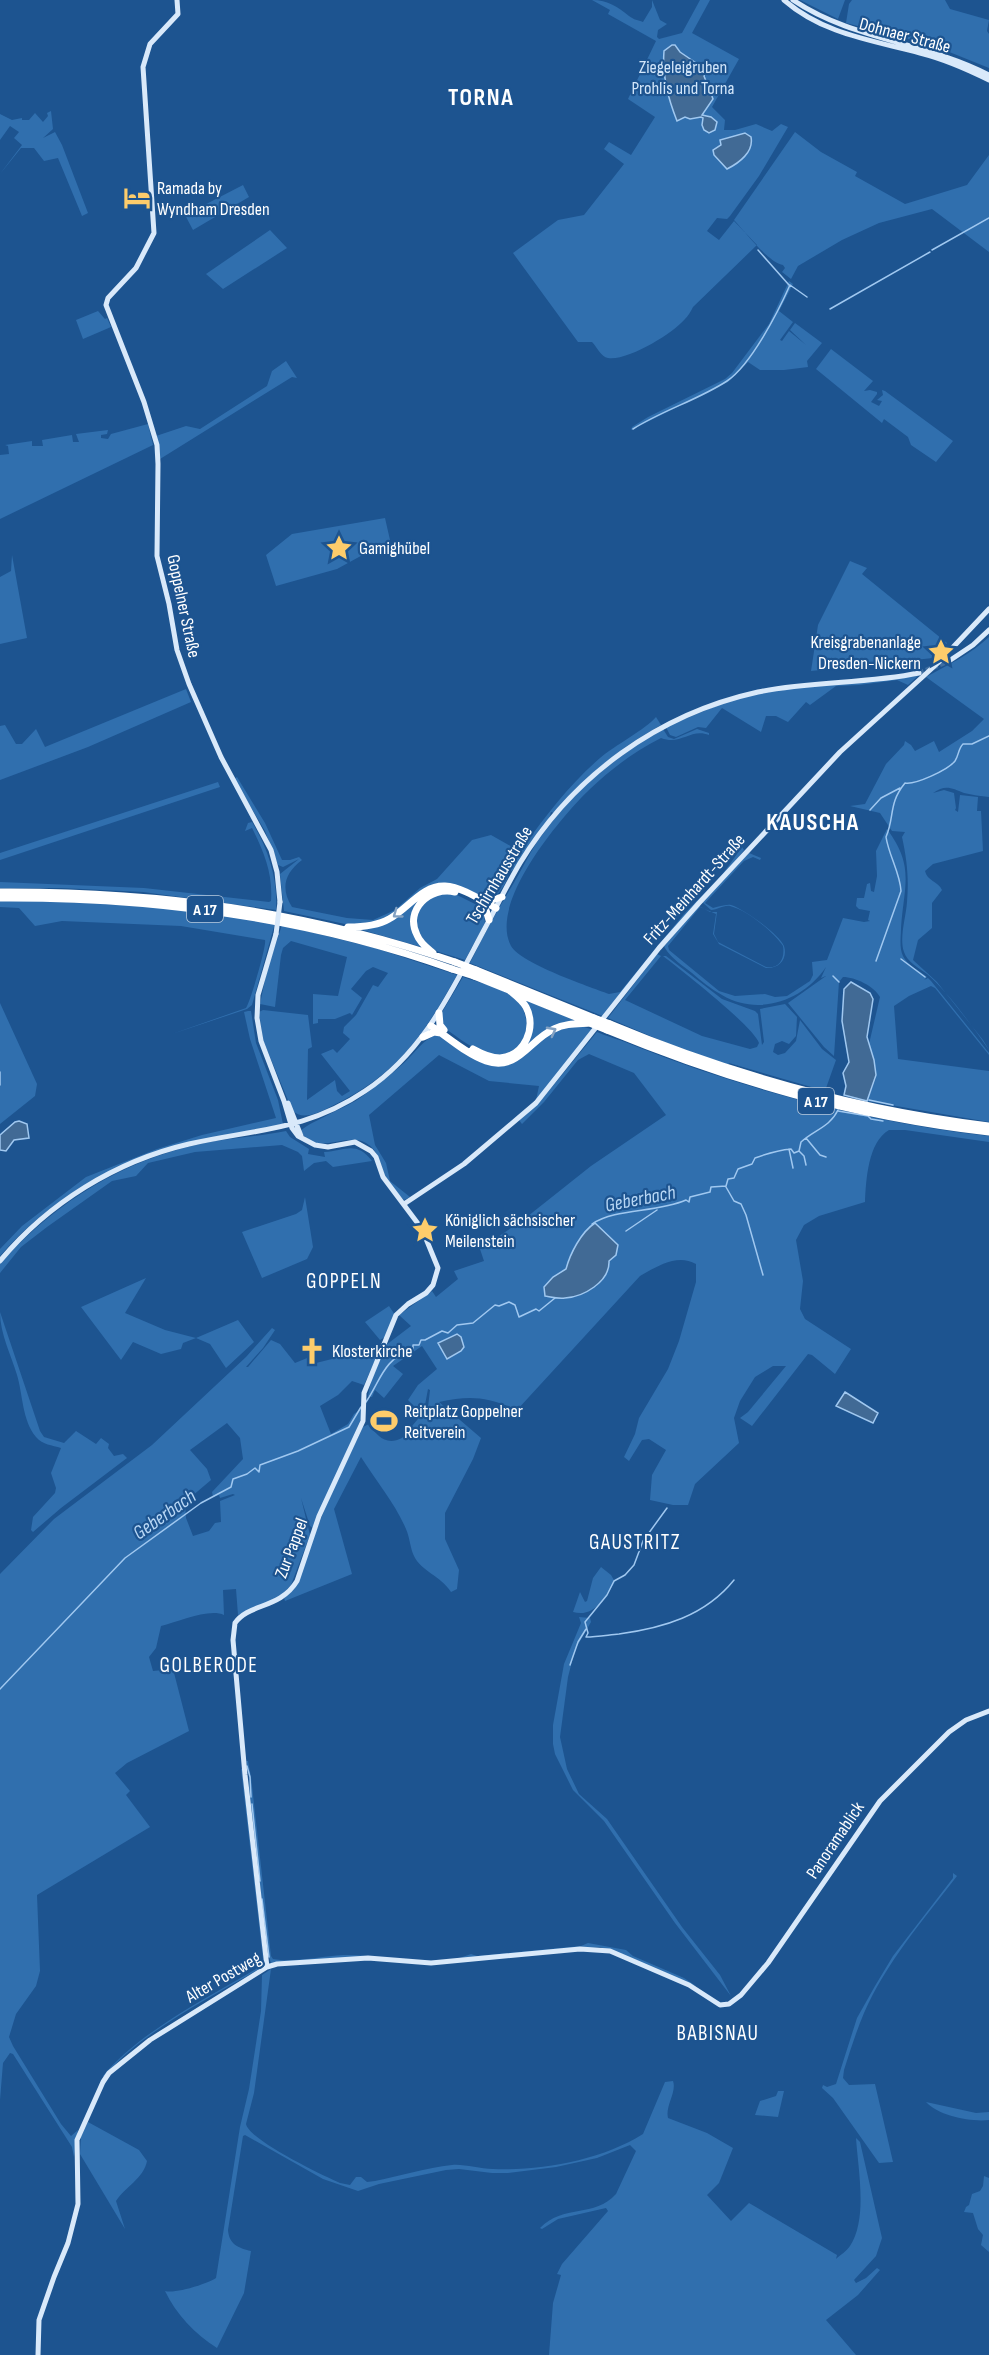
<svg xmlns="http://www.w3.org/2000/svg" width="989" height="2355" viewBox="0 0 989 2355" font-family="'Sofia Sans Condensed',sans-serif">
<style>
.green{fill:#306fae;fill-rule:evenodd}
.water{fill:#416a95;stroke:#a0c8f0;stroke-width:1.5}
.lines{fill:none;stroke-linecap:round;stroke-linejoin:round}
.stream{stroke:#a0c8f0;stroke-width:1.5}
.secondary-tunnel{stroke:#3f6ea1;stroke-width:5;stroke-dasharray:5 2.5;stroke-linecap:butt}
.secondary{stroke:#d9e9fa;stroke-width:5}
.highway{stroke:#fff;stroke-width:7}
.secondary-bridge{stroke:#d9e9fa;stroke-width:5}
.highway-bridge{stroke:#fff;stroke-width:7}
.oneway{stroke:#83a1c2}
.labels{text-anchor:middle;stroke-width:4.5;stroke-linejoin:round;paint-order:stroke}
.shield{fill:#1d5490;stroke:#bbccde;stroke-width:1.5}
.shield-label{font-size:16px;font-weight:bold;fill:#fff}
.street-label{font-size:18px;fill:#fff;stroke:#1d5490}
.park-label{font-size:18px;fill:#d2e6fa;stroke:#1d5490}
.poi-label{font-size:18px;fill:#fff;stroke:#1d5490;text-anchor:start}
.water-label{font-size:20px;font-style:italic;fill:#b8d7f5;stroke:#1d5490}
.quarter-label{font-size:21px;letter-spacing:1.5px;fill:#fff;stroke:#1d5490}
.district-label{font-size:24px;font-weight:bold;letter-spacing:1.5px;fill:#fff;stroke:#1d5490}
</style>
<rect width="100%" height="100%" fill="#1d5490"/>
<path class="green" d="M592 0C608 0 618 7 629 16 634 20 638 20 643 22L652 7V0L660 20 667 24 658 30 657 37 659 39 682 33 700 0H710L692 33 739 59 712 107 725 120 724 130H735L756 124 772 131 781 124 788 127 759 176 730 216 727 219 717 218 707 231 719 240 734 221 757 245 693 307C691 311 688 316 685 319 672 334 628 361 608 358 601 357 597 347 592 342H578L513 253 558 220 584 215 624 164 604 149 609 142 631 155 655 117 628 99 656 41 608 14 610 10Z
M800 0H845L838 19Z
M852 0H945L950 9 989 20 987 31 989 34V68L932 45 846 23 849 4Z
M51 111 53 129 43 138 55 132 62 145 88 213 82 216 58 158 44 161 34 148H21L0 174 22 145 14 138 19 132 10 126 0 140V114L12 120 22 118V120H29L35 113 43 122 48 116 47 113Z
M795 132 821 152 857 172 855 176 905 204 967 185 989 155V252L932 209 879 223 842 240 798 266 791 279 782 272 785 268 783 265C769 263 745 232 734 220Z
M243 185 249 197 193 230 185 215Z
M270 230 287 248 223 289 206 274Z
M789 281 793 284 779 311 793 322 780 340 782 341 789 331 806 345 790 330 795 323 822 343 807 361 808 367 784 370H760L748 362 728 382 631 430 632 427 648 417 725 379 732 373 769 324Z
M98 311 105 319 107 318 111 327 83 339 76 320Z
M831 349 873 381 864 391 870 390 877 392V394L871 402 879 406 882 401 877 400 883 395 882 390 885 391 953 441 936 462 911 445 908 437 884 419 882 423 816 369Z
M286 361 297 378 292 377 160 459 156 436 186 426 200 429 267 386 272 371Z
M148 424 153 445 0 519V455L9 454 8 446 5 445 32 441V446H43L42 440 72 435 73 442H79L76 434 108 430 107 434 101 435V438L108 439 111 434Z
M385 518 390 540 337 569 276 586 266 555 292 534Z
M12 555 27 638 0 644V577L11 571Z
M850 561 867 568 862 574 947 643 933 658 811 671 818 625Z
M989 637V797C981 796 972 795 964 793 952 788 945 784 933 793L944 790 954 793 956 808 955 810 958 812 960 795 978 797 977 811H981L983 851 933 864 925 871C927 881 938 881 942 890L932 903V928L918 940 913 960 937 982 983 1040 989 1050C973 1027 948 992 927 974 919 968 907 962 904 952 899 938 906 917 907 902 909 878 907 860 902 837L905 832 892 831 880 813 850 806 865 804 886 764 904 745 905 741 911 745 915 751 934 741 939 752 972 731 984 719 926 677C948 665 971 654 989 637Z
M918 676 908 685 897 680 859 685 836 686 810 705 806 702 788 722 776 716H766L761 732 722 708 706 728 698 727 676 737 670 735 666 727C693 716 719 703 748 696 803 683 862 681 918 676Z
M186 689 191 702 88 747 0 780V726L5 725 16 744H22L36 729 45 747Z
M656 717 661 725C619 748 585 777 554 813L551 812 549 819 513 870 509 873 505 871 508 876C505 886 499 894 490 900L445 884 378 922 356 925 345 924 284 911 280 874 299 859 283 867 278 865 265 831 234 779 237 777 265 823 282 860H290L299 857 302 860C285 873 280 888 292 907L347 918 373 920 395 910 420 888 437 879 472 840 491 835 514 848 518 849 524 846C547 814 570 784 600 758 614 746 646 729 656 717Z
M663 729 668 737 674 739 697 729 709 733V735C690 728 681 746 661 738 635 751 611 769 590 789 561 817 488 903 511 946 522 964 588 986 609 994L620 992 684 914 722 875 742 847 744 850 733 865 684 917 605 1017 470 963C483 936 497 911 512 886 521 871 528 856 537 842 570 794 613 758 663 729Z
M218 782 220 787 0 860V853Z
M252 822C268 849 278 878 276 910L143 892 61 888H0V882L144 888 269 902 271 901C273 874 264 852 252 828L245 831 248 823Z
M887 829C915 867 904 885 901 928 901 936 899 948 903 956 907 965 920 971 927 977L924 980 928 978 931 981 989 1053V1055L935 988 931 986 909 996 894 1006 898 1059 989 1071V1122L867 1101 876 1078 869 1044 880 997C874 986 855 977 843 977L839 982 834 1056 824 1047 788 1003 826 976 821 978 826 967C804 1000 759 1017 722 995 711 989 701 981 692 973 683 966 671 958 665 948L664 946 699 906 710 912H717L714 934 718 942 766 967C780 969 785 958 783 946 774 932 747 910 730 906 723 905 718 910 711 910L702 902 749 853 761 858 760 860 753 857 744 861 705 903 713 908C718 907 726 904 731 905 744 909 779 934 784 946 788 959 779 969 766 968L719 944 713 934 716 914 700 907 668 946 669 950 719 991 735 996 765 994 775 997 787 996 810 981 813 975 812 962 827 960 843 918 864 922 870 921 868 920 870 911 859 909 856 906 857 898H864L867 884 870 883 871 891 874 892 877 876 876 851Z
M440 887 455 889 478 901C468 897 456 888 443 889 411 891 404 929 425 948L359 929C372 927 385 924 396 917 411 907 421 892 440 887Z
M453 893 483 908 485 923 465 960C440 951 430 955 416 927 418 900 428 894 453 893Z
M0 901H48L177 908 275 923 252 1005 247 1009 172 1034 246 1008C250 1003 267 945 265 940L181 926 62 921 35 926 19 908 0 907Z
M282 925 375 948 457 975C421 1039 398 1074 330 1107 318 1113 302 1121 292 1110L263 1040 259 1012 263 1010 308 1015 312 1047 308 1049 307 1100 335 1080 337 1091 342 1096 350 1091 321 1054 333 1049 337 1053 350 1039 343 1033 344 1027 356 1015 373 985 378 987 388 973 373 967 366 971 351 989 362 998 352 1015 350 1013 335 1019H318V1023L313 1024V994L338 996 347 957 291 941 283 948 281 955 275 1007 260 1004 267 970Z
M657 954 661 956 625 1000 702 1036 750 1049 757 1047 759 1043C754 1027 680 969 663 956H666L722 999 755 1011 758 1014 762 1045 764 1042 760 1009 785 1004 797 1017 796 1036 789 1044 782 1041 775 1044 773 1052 778 1055 785 1053 796 1041 800 1020 822 1049 836 1060 825 1091 729 1063 728 1065 674 1046 608 1018Z
M463 977C479 983 499 986 513 997 538 1016 526 1061 495 1055 475 1052 459 1038 443 1027L441 1014Z
M525 1000 577 1021 564 1023 518 1056 499 1060 528 1041Z
M0 1003 37 1084 35 1096 0 1124Z
M248 1011H251L256 1043 278 1100 283 1124 142 1157C87 1179 39 1211 0 1256V1249L22 1226 86 1177 157 1149 202 1135 276 1118 250 1039 244 1012Z
M565 1026 584 1027 594 1030 536 1100 539 1086 489 1081 439 1055 369 1115 375 1145 386 1163 390 1181 410 1197 404 1200C397 1193 388 1184 384 1174 380 1162 378 1150 366 1143 346 1131 314 1158 301 1131 304 1125 346 1107 357 1100 373 1089 389 1076 404 1063 416 1052 423 1039 438 1034L488 1063Z
M597 1032C608 1037 622 1040 635 1046 749 1091 867 1122 989 1136V1142L905 1130H889C868 1142 866 1180 865 1202L819 1216 804 1225 796 1240 803 1281 800 1309 805 1319 851 1349 835 1374 812 1355 808 1354 752 1426 740 1418 748 1412 786 1366H773L755 1377 740 1401 734 1418 739 1443 695 1484 688 1505H673L650 1500 652 1475 666 1450 649 1439 642 1440 629 1461 624 1457 635 1434 639 1418 668 1369 679 1341 696 1282V1264C677 1253 656 1267 640 1276L517 1410C488 1397 471 1395 439 1402L481 1438 473 1459 445 1513V1539L459 1570 457 1589 451 1592C441 1576 421 1571 414 1556 410 1548 410 1538 406 1529 395 1503 376 1481 361 1457L334 1509 352 1574 285 1601 284 1598 292 1591 330 1496 363 1427 369 1424C377 1436 386 1446 402 1438L428 1407 430 1390 428 1389 425 1405 415 1407 408 1400 418 1385 437 1369 422 1346 393 1366 403 1374 384 1398 375 1390 372 1397 368 1396 371 1381 386 1345 411 1326 399 1315 432 1291 436 1297 458 1279 454 1271 484 1261 480 1249 523 1220 591 1166 666 1115 634 1073 589 1054 578 1060 544 1102 522 1124 519 1120 543 1098ZM589 1227 597 1286 565 1298 545 1295V1286L553 1277 567 1269 569 1258Z
M286 1131 290 1137 309 1149 308 1154 325 1157 324 1152C345 1151 356 1140 372 1161L333 1167 326 1161 314 1163 304 1171 302 1156 298 1152 282 1145 195 1152 148 1163 136 1176 112 1181 47 1227 21 1247 0 1273V1264L5 1258C59 1201 122 1161 200 1144 228 1138 257 1137 286 1131Z
M305 1197 313 1247 307 1259 262 1278 242 1232 296 1214 302 1210Z
M146 1278 125 1313 165 1330 196 1338 238 1320 254 1342 226 1368 210 1344 196 1338 183 1343 181 1349 161 1354 133 1342 121 1360 81 1307Z
M389 1306 395 1315 385 1337 380 1340 365 1322Z
M0 1312 40 1431 44 1437 64 1443 76 1431 96 1444 101 1438 109 1444 108 1448 114 1456 123 1454 127 1458 61 1508 33 1532 31 1530 33 1517 55 1493 56 1488 51 1473 61 1448C52 1445 43 1445 36 1437 22 1420 23 1395 17 1375 11 1355 0 1334 0 1312Z
M272 1328 275 1330 263 1348 246 1367H248L271 1340 280 1344 295 1363 312 1356 316 1363 332 1359 331 1354 343 1348 345 1356 357 1350 363 1355 376 1345 380 1349 364 1385 352 1381 338 1395 320 1406 331 1434 348 1424 354 1414 362 1408 361 1419 313 1528 310 1526 301 1498 310 1535 291 1585 280 1597 238 1615 236 1589 223 1590 224 1615C209 1608 178 1622 161 1626L156 1648 149 1657 153 1671 173 1669 189 1731 127 1763 115 1773 130 1791 126 1795 150 1827 37 1895 40 1971 36 1986 16 2014 9 2037 13 2046 61 2124 71 2136 78 2130 74 2157 72 2147 13 2054 10 2053 3 2063 0 2100V1574L54 1519 152 1445 246 1357ZM227 1423 240 1438 243 1459 212 1492 213 1497 219 1495 220 1498 233 1494 235 1495 220 1501 221 1522 215 1523 209 1531 193 1536 186 1518 185 1502 211 1480 207 1469 190 1450Z
M601 1567 611 1575 615 1582C605 1598 594 1618 573 1612L580 1592 585 1602 587 1601 593 1578Z
M579 1617 590 1618 591 1622 575 1650 568 1677 560 1737 567 1769 579 1794 607 1819 682 1927 720 1975 731 1996 675 1923 604 1821 573 1790 555 1754 553 1744V1725L564 1664 581 1623Z
M246 1761H248L251 1777 271 1956 273 1959C295 1963 321 1956 343 1955 384 1954 432 1970 471 1954L477 1956 581 1946 588 1943 626 1950 633 1956 684 1978 696 1986 600 1947 433 1962 392 1959 271 1963 268 1955 249 1789 250 1779Z
M241 1769H242L264 1963 259 1969C213 1996 136 2035 104 2077L103 2076C139 2032 207 1998 256 1969L263 1959Z
M953 1873 957 1876C923 1920 886 1963 864 2013 856 2032 850 2051 844 2070L843 2078 849 2085 875 2084 893 2162 879 2163 833 2098 822 2088 823 2085 827 2087 836 2084 857 2018 875 1986 893 1956 953 1878Z
M271 1969 254 2093 246 2124C249 2140 322 2175 340 2183L350 2185 356 2177H361L367 2182 375 2181C400 2176 426 2168 452 2165 465 2164 479 2169 493 2169 541 2171 602 2160 643 2134L665 2082 673 2081C677 2092 665 2106 668 2118L707 2133 733 2148 719 2183 707 2195 731 2221 749 2203 837 2255 836 2259C840 2255 847 2251 850 2246 868 2219 858 2169 856 2138L860 2142 882 2238 876 2256 854 2280 856 2283 866 2278 877 2268 880 2270 858 2295 826 2320 856 2355H549L553 2303 561 2275 557 2274 562 2264 608 2211 606 2208 558 2219 542 2229 540 2228C563 2204 595 2218 616 2194L636 2151 630 2145 597 2158 556 2167 508 2173H492L459 2169 446 2170 379 2184 358 2191 323 2179 245 2135 243 2136 228 2230C229 2244 238 2248 251 2251L244 2293 217 2348C195 2334 176 2314 165 2291 175 2294 207 2284 216 2278L240 2127 249 2089 261 2011 262 1975Z
M778 2091H784L778 2117 755 2115 760 2101 776 2096Z
M926 2102 976 2113 989 2112V2120C970 2122 939 2116 926 2102Z
M88 2122 139 2150 147 2161C144 2178 125 2187 116 2201L125 2229 80 2154 81 2136Z
M984 2176 989 2178V2252L981 2245 983 2235 978 2229 973 2213 964 2212 966 2207 969 2205 972 2194 980 2191 983 2186Z"/>
<path class="water" d="M672 45H675L680 52 702 67 708 64 704 76 713 99 702 115 711 117 717 122 715 130 709 133 704 130 702 125 703 118 701 117 690 119 685 117 677 121C668 98 662 76 664 51Z
M745 133 751 137C754 152 739 163 727 169L714 155 713 150 721 145 720 140Z
M851 982 870 993 873 999 867 1037 874 1060 876 1075 867 1101 844 1095 846 1086 843 1073 849 1062 842 1021 844 989Z
M19 1121 27 1124 29 1138 14 1140 6 1151 0 1150V1135L15 1122Z
M595 1223 618 1245 616 1255 609 1261C610 1282 583 1297 565 1298 558 1299 551 1297 545 1296L544 1287 553 1277 566 1269C570 1254 581 1232 595 1223Z
M457 1334 461 1337 464 1347 461 1351 447 1359 438 1343Z
M845 1392 878 1413 873 1423 836 1406Z"/>
<g class="lines">
<path class="stream" d="M758 250 789 285
M932 250 989 218
M830 309 930 252
M633 429C663 410 698 400 727 381 751 365 778 312 790 285L807 297
M870 810 881 798 900 788
M901 959 925 977
M876 961 901 891C900 873 889 856 886 837 895 816 888 804 905 783 915 785 948 770 955 761 959 755 958 749 963 744H972L989 736
M833 976 839 982
M0 1072V1085
M869 1100 893 1105
M838 1111 868 1116 871 1119 883 1121
M806 1138 820 1155 826 1157
M789 1149 793 1168
M799 1151 804 1156 806 1165
M726 1187 734 1201 741 1204 746 1215 763 1275
M592 1224C616 1208 656 1213 686 1200L689 1202 690 1197 710 1192 711 1187 726 1186 728 1179 734 1178 738 1169 752 1164 755 1158C766 1154 780 1150 791 1149L794 1153 799 1151 801 1142C814 1130 830 1127 838 1110
M626 1231 657 1210
M366 1402C381 1380 383 1359 413 1349V1345H419L421 1340H425L442 1331 448 1333 457 1325 473 1323 495 1305 499 1306 509 1302 515 1305 519 1317 536 1309 539 1311 555 1298
M667 1508 643 1541 634 1565 625 1575 614 1581 607 1595 585 1622 588 1633 586 1637C597 1637 608 1635 619 1634 663 1628 705 1616 734 1580
M570 1665 578 1642 586 1629
M0 1689 125 1558 201 1503 231 1487 233 1479 247 1474 255 1468 259 1472 260 1465 298 1451 349 1427 361 1407
M247 1766 250 1777 251 1797
M252 1804 260 1881
M262 1899 269 1957"/>
<path class="secondary-tunnel" d="M919 673 949 661"/>
<path class="secondary" d="M177 0 178 14 150 44 143 67 154 233 136 268 108 298 106 305 144 402 157 445 158 464 157 556 169 604 177 650 189 684 221 757 271 850 277 872 280 902
M784 0C823 34 871 40 920 53 944 59 967 69 989 80
M793 0C852 40 926 42 989 75
M949 661 973 645 989 630
M288 1103 301 1136
M404 1204 464 1164 536 1103 659 948 699 903 840 752 940 661 989 609
M0 1261C48 1203 116 1161 189 1144 255 1129 306 1131 365 1091 424 1052 452 990 484 930 496 908 507 885 520 863 573 776 658 714 758 692 811 681 866 684 919 673
M267 1967 245 1775 233 1640 235 1623C249 1603 280 1609 297 1581L319 1516 363 1421 364 1393 396 1315 408 1304 426 1293 433 1285 438 1268 422 1229 383 1177 376 1157 371 1151 355 1142 328 1147 315 1145 298 1136 292 1128 284 1101 261 1041 257 1018 258 995 276 934
M38 2355 39 2320 54 2277 68 2243 78 2204 77 2140 103 2082 109 2073 150 2040 267 1967 277 1964 368 1958 431 1963 580 1949 610 1951 689 1985 720 2005 729 2004 741 1995 768 1963 880 1801 949 1732 966 1720 989 1711"/>
<path class="highway" d="M0 892C157 891 306 911 455 962
M0 898C155 897 306 917 452 969
M485 902 502 897
M485 907 489 920
M348 927C361 927 377 926 389 919 408 909 422 885 445 886 462 887 481 900 496 908
M433 953C427 948 420 943 417 935 404 910 430 886 455 892
M476 970 594 1018
M474 976 588 1022
M439 1013 440 1025 444 1030
M610 1024C732 1075 857 1110 989 1126
M431 1026C448 1037 466 1054 486 1061 518 1072 530 1039 554 1029 566 1023 578 1024 591 1023
M607 1030C733 1082 853 1116 989 1132
M423 1037 434 1032 441 1033
M473 1049C482 1054 490 1058 500 1058 525 1056 537 1027 526 1007 522 1000 515 995 509 990"/>
<path class="secondary-bridge" d="M276 934 280 902"/>
<path class="highway-bridge" d="M455 962 476 970
M452 969 474 976
M594 1018 610 1024
M592 1024 607 1030"/>
</g>
<defs><path id="oneway-chevron" d="M-2-3.5L2.5 0L-2 3.5" fill="none" stroke-width="1.6" stroke-linecap="round" stroke-linejoin="round" transform="scale(1.5)"/></defs>
<g class="oneway">
<use href="#oneway-chevron" transform="translate(397 914) rotate(144)"/>
<use href="#oneway-chevron" transform="translate(552 1031) rotate(-28)"/>
</g>
<defs>
<symbol id="hotel-bare" viewBox="-9 -9 18 18"><path d="M-6-4.5h1.5V1H6V5H4.5V3h-9V5H-6ZM-4 0a1.8 1.8 0 1 1 3.6 0ZM.5 0V-2.5h3Q6-2.5 6 0Z" fill="#fdcc6b" stroke="#1d5490" stroke-width="2.5" paint-order="stroke"/></symbol>
<symbol id="sight-bare" viewBox="-9 -9 18 18"><path d="M0-6L1.8-2.2L6-1.7L2.9 1.2L3.7 5.4L0 3.3L-3.7 5.4L-2.9 1.2L-6-1.7L-1.8-2.2Z" fill="#fdcc6b" stroke="#1d5490" stroke-width="2.5" paint-order="stroke"/></symbol>
<symbol id="church-bare" viewBox="-9 -9 18 18"><path d="M-1.2-6h2.4v3.5h3.3v2.4h-3.3V6h-2.4V-.1h-3.3v-2.4h3.3Z" fill="#fdcc6b" stroke="#1d5490" stroke-width="2.5" paint-order="stroke"/></symbol>
<symbol id="stadium-bare" viewBox="-9 -9 18 18"><path d="M0-5a6.5 5 0 1 0 0 10a6.5 5 0 1 0 0-10ZM-3.5-1.8h7v3.6h-7Z" fill="#fdcc6b" stroke="#1d5490" stroke-width="2.5" paint-order="stroke"/></symbol>
</defs>
<g fill-rule="evenodd">
<use href="#hotel-bare" x="118" y="179" width="38" height="38"/>
<use href="#sight-bare" x="320" y="529" width="38" height="38"/>
<use href="#sight-bare" x="922" y="633" width="38" height="38"/>
<use href="#sight-bare" x="406" y="1211" width="38" height="38"/>
<use href="#church-bare" x="293" y="1332" width="38" height="38"/>
<use href="#stadium-bare" x="365" y="1402" width="38" height="38"/>
</g>
<g class="labels">
<g class="shield">
<rect x="187" y="896" width="36" height="26" rx="4.5"/>
<rect x="798" y="1088" width="36" height="26" rx="4.5"/>
</g>
<g class="shield-label">
<text x="205" y="915">A 17</text>
<text x="816" y="1107">A 17</text>
</g>
<g class="street-label">
<text transform="translate(905 35) rotate(15)" y="6">Dohnaer Straße</text>
<text transform="translate(184 606) rotate(78)" y="6">Goppelner Straße</text>
<text transform="translate(499 875) rotate(-59)" y="6">Tschirnhausstraße</text>
<text transform="translate(694 889) rotate(-48)" y="6">Fritz-Meinhardt-Straße</text>
<text transform="translate(291 1548) rotate(-69)" y="6">Zur Pappel</text>
<text transform="translate(835 1840) rotate(-56)" y="6">Panoramablick</text>
<text transform="translate(223 1977) rotate(-30)" y="6">Alter Postweg</text>
</g>
<g class="park-label">
<text x="683" y="73">Ziegeleigruben<tspan x="683" dy="21">Prohlis und Torna</tspan></text>
</g>
<g class="poi-label">
<text x="157" y="194">Ramada by<tspan x="157" dy="21">Wyndham Dresden</tspan></text>
<text x="359" y="554">Gamighübel</text>
<text x="921" y="648" text-anchor="end">Kreisgrabenanlage<tspan x="921" dy="21">Dresden-Nickern</tspan></text>
<text x="445" y="1226">Königlich sächsischer<tspan x="445" dy="21">Meilenstein</tspan></text>
<text x="332" y="1357">Klosterkirche</text>
<text x="404" y="1417">Reitplatz Goppelner<tspan x="404" dy="21">Reitverein</tspan></text>
</g>
<g class="water-label">
<text transform="translate(640 1198) rotate(-11)" y="7">Geberbach</text>
<text transform="translate(164 1514) rotate(-35)" y="7">Geberbach</text>
</g>
<g class="quarter-label">
<text x="344" y="1288">GOPPELN</text>
<text x="635" y="1549">GAUSTRITZ</text>
<text x="209" y="1672">GOLBERODE</text>
<text x="718" y="2040">BABISNAU</text>
</g>
<g class="district-label">
<text x="481" y="105">TORNA</text>
<text x="813" y="830">KAUSCHA</text>
</g>
</g>
</svg>
